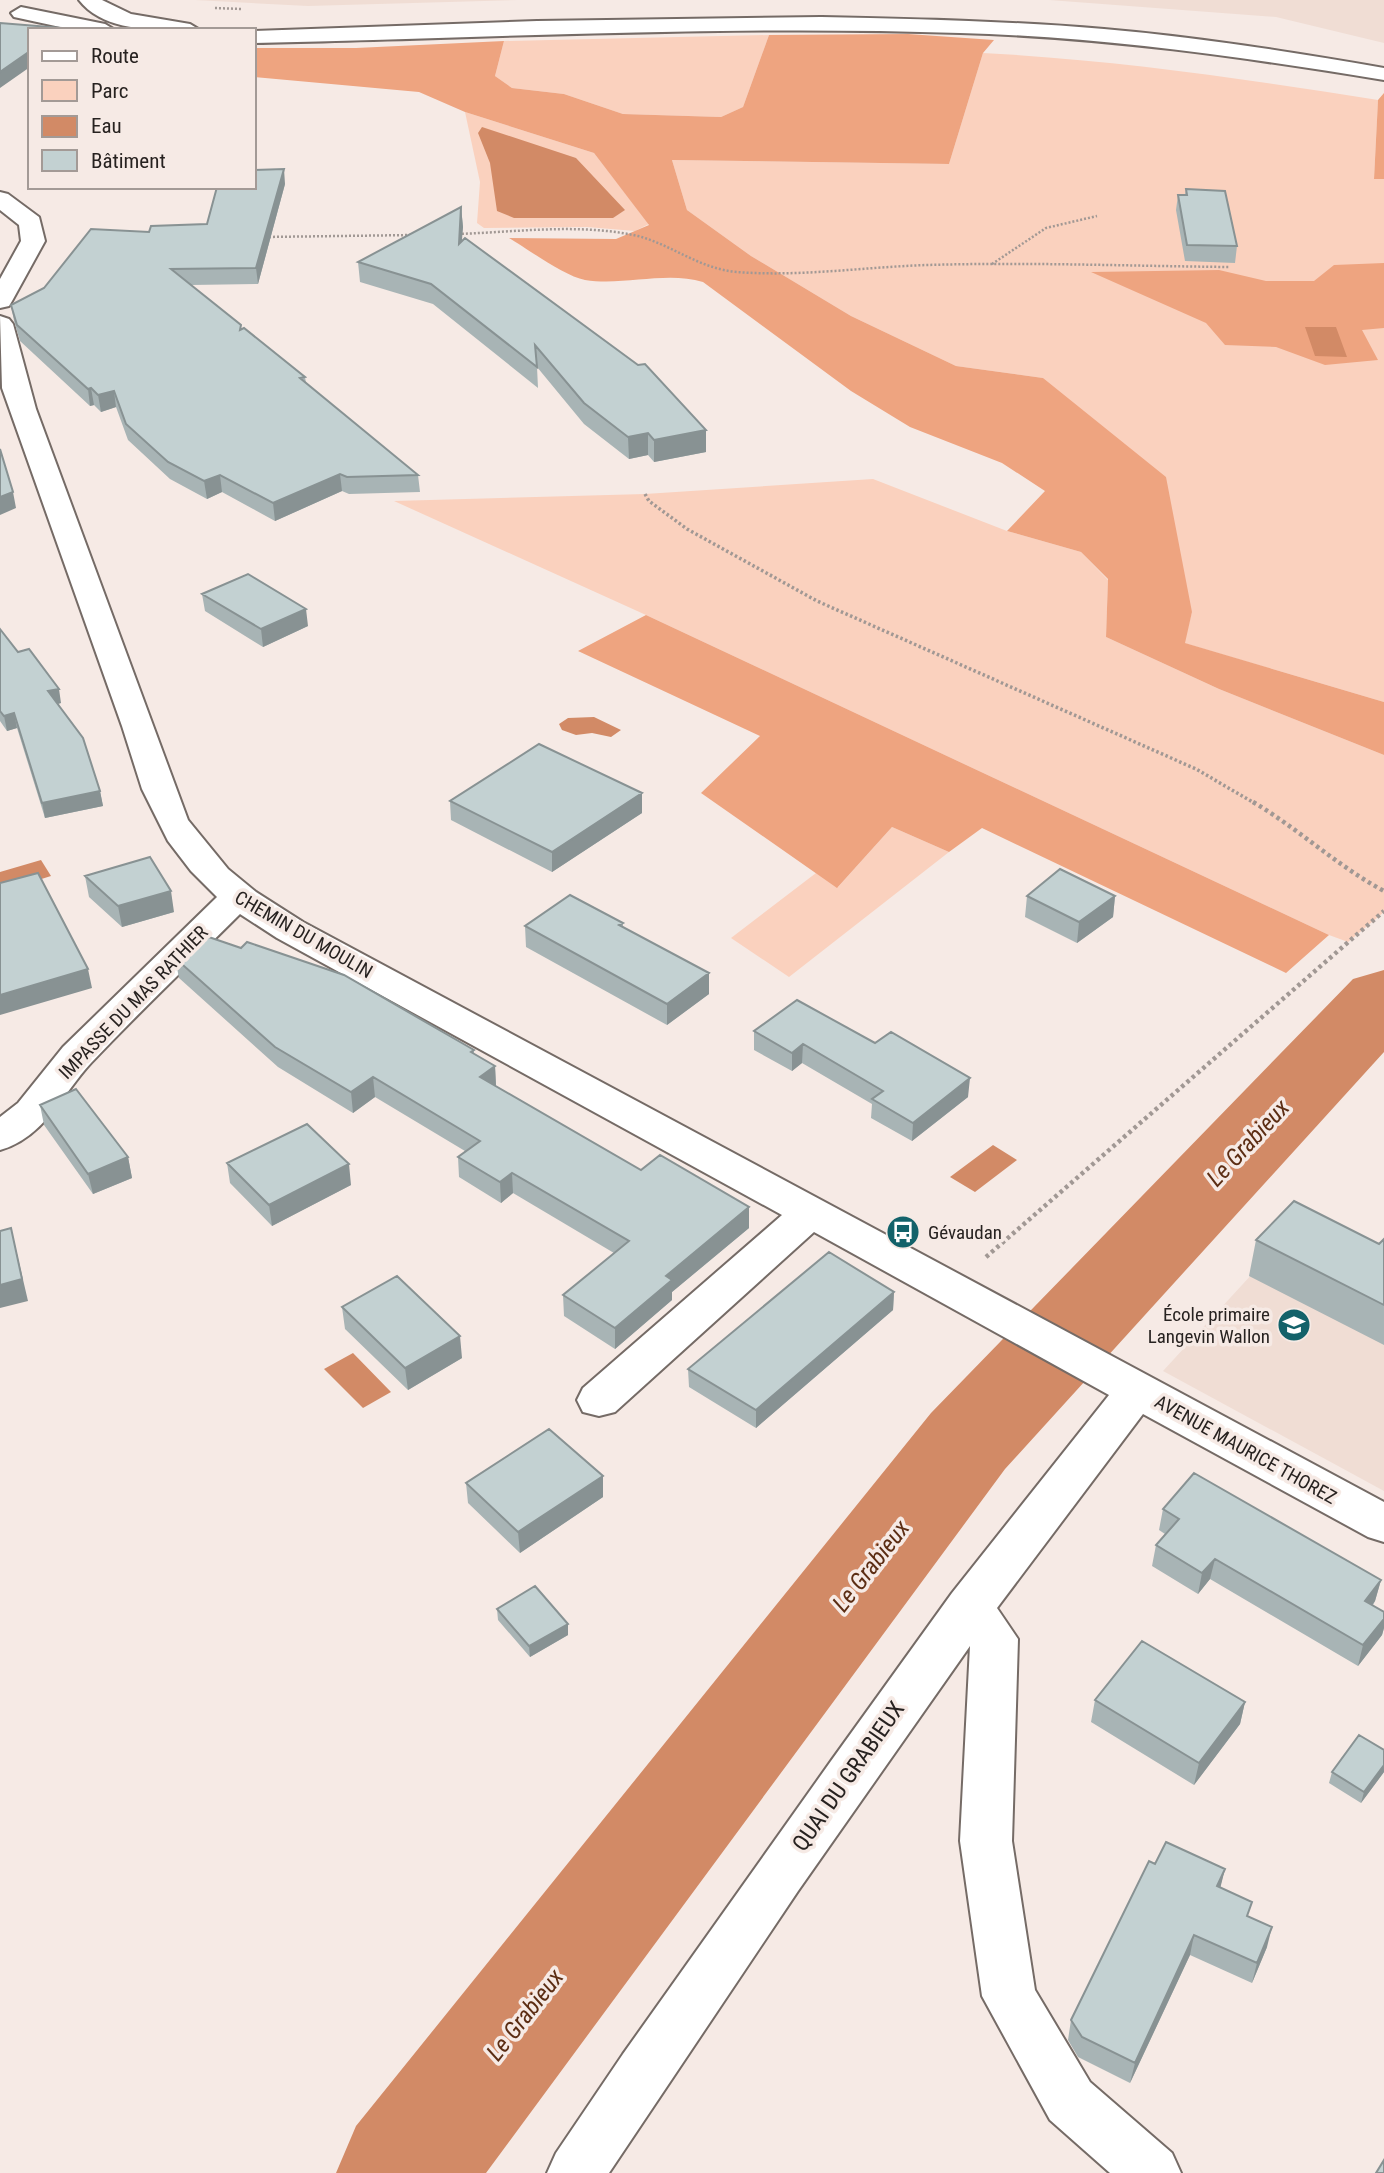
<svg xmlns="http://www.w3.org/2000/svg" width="1384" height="2173" viewBox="0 0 1384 2173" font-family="'Roboto Condensed',sans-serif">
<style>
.built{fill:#f0ddd4}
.green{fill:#fad1be}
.forest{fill:#eea480}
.water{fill:#d28a66}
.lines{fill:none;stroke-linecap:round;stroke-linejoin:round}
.river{fill:#d28a66;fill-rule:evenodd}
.minor-casing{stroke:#756b66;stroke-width:4}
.primary-casing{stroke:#756b66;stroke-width:4}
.path-far2{stroke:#a19894;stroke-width:2.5;stroke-dasharray:2 2;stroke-linecap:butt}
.path-far1{stroke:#a19894;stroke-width:3.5;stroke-dasharray:2.5 2.5;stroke-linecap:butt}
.path{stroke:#a19894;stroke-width:4.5;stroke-dasharray:3.5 3.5;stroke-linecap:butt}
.minor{fill:#fff;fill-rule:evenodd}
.primary{fill:#fff;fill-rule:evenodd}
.wall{fill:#a8b4b5}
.shaded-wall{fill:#889293}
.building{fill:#c3d1d2;stroke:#889293;stroke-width:2}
.labels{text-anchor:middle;stroke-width:7;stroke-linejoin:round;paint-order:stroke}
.street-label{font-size:19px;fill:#272220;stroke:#f6eae5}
.poi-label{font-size:19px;fill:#272220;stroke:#f6eae5;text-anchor:start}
.near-street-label{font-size:23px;fill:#272220;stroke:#f6eae5}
.near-water-label{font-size:24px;font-style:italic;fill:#5c2d13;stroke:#f6eae5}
</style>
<rect width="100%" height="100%" fill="#f6eae5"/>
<path class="built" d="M195 0H518L308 6Z
M1049 0H1384V43L1276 17Z
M1287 1236 1384 1264V1491L1163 1371Z"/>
<path class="green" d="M769 35 743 107 721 117 623 114 564 94 512 88 495 76 504 41Z
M983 53C1116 60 1246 79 1378 100L1374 178 1384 179V702L1184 643 1192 612 1043 378 956 366 851 316 751 256 687 210 672 160 949 164Z
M465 112 594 153 649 224 635 231 587 227 484 228 477 223 480 182Z
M873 479 1007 531 1081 552 1108 580 1106 637 1219 689 1384 755V912L1348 942 1329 935 646 615 394 501 645 494Z
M892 827 949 852 789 977 731 938 816 873 838 887Z"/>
<path class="forest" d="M908 34 994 40 983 53 949 164 672 160 687 210 751 256 851 316 956 366 1043 378 1166 477 1192 612 1185 643 1384 702V755L1219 689 1106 637 1108 579 1081 552 1007 531 1045 491 1002 463 910 427 851 391 703 282C666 271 624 286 585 280 564 276 528 249 509 238L616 239 649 225 594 153 465 112 419 92 254 77V48H356L504 41 495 76 512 88 564 94 623 114 721 117 743 107 769 35Z
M1384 93V179H1374L1378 100Z
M1384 263V328L1362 330 1378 360 1325 365 1276 347 1225 345 1206 323 1091 272 1219 270 1266 281H1314L1334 265Z
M646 615 1329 935 1286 973 982 828 949 852 892 827 837 888 701 793 760 736 578 651Z"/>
<path class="water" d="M482 127 576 158 625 210 613 218H514L497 211 490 163 478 133Z
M1305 327H1336L1347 357 1315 356Z
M594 717 621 730 611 737 592 733 576 735 562 730 559 724 568 718Z
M41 860 51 876 0 892V872Z
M993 1145 1017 1160 975 1192 950 1177Z
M353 1353 391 1392 363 1408 324 1369Z"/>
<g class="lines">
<path class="river" d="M1384 970V1052L1005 1469 486 2173H336L356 2126 931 1413 1353 979Z"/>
<defs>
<path id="minor" d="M0 192 8 194 39 217 45 241 12 301 9 306 0 308V279L21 241 19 225 0 210Z
M0 316 9 319 13 324 36 409 188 820 228 869 256 892 303 922 1384 1502V1542L1368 1537 1143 1414 997 1608 1018 1639 1012 1841 1035 1990 1090 2082 1172 2153 1181 2173H1110L1050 2120 982 1996 960 1841 970 1646 798 1891 609 2173H547L556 2153 623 2054 831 1761 952 1593 1109 1395 814 1232 615 1412 599 1416 583 1412 577 1400 583 1388 782 1215 277 938 240 914C191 963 139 1012 91 1063 63 1093 44 1138 0 1150V1117L18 1103 63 1047 217 897 191 871 168 841 142 789 122 726 2 388Z"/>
<path id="primary" d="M79 0H102L131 14 190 24 200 30C163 30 105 34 79 0Z
M21 7 105 24 115 30H74L14 17 11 13Z
M821 17C915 19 1010 21 1104 29 1198 37 1291 52 1384 68V80C1243 57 1103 37 960 33 724 25 489 38 254 43V31L537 21Z"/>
</defs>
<use href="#minor" class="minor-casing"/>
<use href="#primary" class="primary-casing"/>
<path class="path-far2" d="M215 8 241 9
M458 234C517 232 580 223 638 236 672 245 700 269 737 272 800 277 864 267 927 265 1028 262 1128 266 1229 267
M265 237 414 235
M992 264 1046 228 1097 216"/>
<path class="path-far1" d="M645 494 649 501 687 529 817 601 1196 769 1256 804"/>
<path class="path" d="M1253 802C1299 829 1337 866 1384 891
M986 1257 1384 911"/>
<use href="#minor" class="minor"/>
<use href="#primary" class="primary"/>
</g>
<path class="wall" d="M285 184 258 284 191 285 241 325V329L305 377 306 383 418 475 420 492 349 494 342 491 275 521 222 492 207 499 170 479 128 440 116 407 101 412 94 405 90 406 20 341 14 321 11 305 149 232 207 224Z
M1186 189 1237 246 1235 263 1185 261 1176 210 1178 195H1185Z
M461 207 463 227 461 241 706 452 654 462 648 455 629 459 584 424 537 367 538 388 433 304 360 282 358 262Z
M202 594 308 626 263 647 205 611Z
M0 629 18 652 61 703 57 704 100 791 103 806 45 818 17 728 7 731 0 721Z
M450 801 642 813 552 872 451 820Z
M85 876 174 912 122 927 89 897Z
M1027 896H1115L1113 917 1077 943 1025 917Z
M623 923V927L709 994 667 1025 526 947 525 926Z
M175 958 474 1050V1054L495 1066 496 1086 641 1170 749 1228 672 1292V1300L615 1349 564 1316 563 1295 614 1253 513 1193 501 1203 459 1177 458 1157 465 1151 375 1097 353 1113 278 1067 179 978Z
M797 1000 968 1097 912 1141 871 1118 872 1104 802 1063 792 1071 754 1050V1031Z
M40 1105 128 1157 132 1178 93 1194 44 1125Z
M227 1163 351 1185 272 1226 230 1183Z
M1384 1239V1345L1249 1276 1256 1240 1379 1244Z
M894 1292 893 1310 756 1428 689 1387 688 1369Z
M342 1307 462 1358 408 1390 345 1329Z
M603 1476V1497L520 1553 468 1503 466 1483Z
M1163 1509 1381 1580 1375 1601 1373 1605 1384 1612V1628L1382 1635 1358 1666 1210 1579 1198 1594 1152 1566 1156 1545 1165 1534 1159 1530Z
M497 1609 568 1624V1635L530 1657 498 1620Z
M1095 1700 1245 1702 1240 1724 1194 1785 1091 1722Z
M1384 1750V1772L1361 1803 1329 1783 1332 1772Z
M1155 1864 1225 1869 1220 1887 1249 1917 1267 1947 1252 1983 1190 1955 1130 2083 1078 2057 1068 2040 1071 2020Z"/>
<path class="shaded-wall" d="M30 51V67L0 88V72Z
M284 169 285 184 258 284 256 268Z
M461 207 463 227 460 265 459 244Z
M91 388 94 405 90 406 88 389Z
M114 391 116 407 101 412 98 395Z
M706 430V452L654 462V440Z
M648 433V455L629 459 628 437Z
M340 474 342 491 275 521 273 503Z
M220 475 222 492 207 499 204 481Z
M13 492 16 508 0 515V497Z
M306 609 308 626 263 647 261 629Z
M59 689 61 703 50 706 48 691Z
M14 713 17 728 7 731 4 716Z
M100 791 103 806 45 818 42 803Z
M642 793V813L552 872V852Z
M171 891 174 912 122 927 118 906Z
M1115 896 1113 917 1077 943 1079 922Z
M88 969 92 988 0 1015V995Z
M709 973V994L667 1025V1004Z
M803 1044 802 1063 792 1071V1053Z
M495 1066 496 1086 480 1077Z
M373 1077 375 1097 353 1113 351 1092Z
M970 1078 968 1097 912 1141 913 1123Z
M128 1157 132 1178 93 1194 88 1174Z
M349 1164 351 1185 272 1226 269 1205Z
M512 1173 513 1193 501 1203 500 1182Z
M749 1207V1228L672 1292V1300L615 1349V1328L666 1276Z
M11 1228 28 1301 0 1308V1285Z
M894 1292 893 1310 756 1428V1410Z
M460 1336 462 1358 408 1390 405 1368Z
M603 1476V1497L520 1553 518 1532Z
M1215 1559 1210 1579 1198 1594 1202 1573Z
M1381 1580 1375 1601 1360 1622 1365 1601Z
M1384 1619V1628L1382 1635 1358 1666 1363 1645Z
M568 1624V1635L530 1657 529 1646Z
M1245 1702 1240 1724 1194 1785 1199 1763Z
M1384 1765V1772L1361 1803 1364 1792Z
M1225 1869 1220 1889 1217 1886Z
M1272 1927 1267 1947 1252 1983 1257 1963Z
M1194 1935 1190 1955 1130 2083 1135 2063Z"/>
<path class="building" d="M0 23 63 28 61 30H30V51L0 72Z
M284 169 256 268 171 269 241 325 240 330 244 328 305 377 300 378 418 475 347 477 340 474 273 503 220 475 204 481 168 462 126 424 114 391 98 395 91 388 88 389 17 325 11 305 44 288 91 229 149 232 151 226 207 224 217 187H254V170Z
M1186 189 1225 191 1237 246 1187 245 1178 195H1187Z
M461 207 459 244 465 238 638 365 645 364 706 430 654 440 648 433 628 437 584 403 535 345 537 367 431 284 358 262Z
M0 449 13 492 0 497Z
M248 574 306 609 261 629 202 594Z
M0 629 18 652 29 649 59 689 48 691 83 738 100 791 42 803 14 713 4 716 0 711Z
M539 744 642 793 552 852 450 801Z
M150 857 171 891 118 906 85 876Z
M1060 869 1115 896 1079 922 1027 896Z
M38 873 88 969 0 995V883Z
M570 895 623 923 619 925 709 973 667 1004 525 926Z
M200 934 241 948 247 942 344 975 474 1050 471 1052 495 1066 480 1077 641 1170 660 1155 749 1207 666 1276 672 1280 615 1328 563 1295 629 1241 512 1173 500 1182 458 1157 480 1141 373 1077 351 1092 275 1047 175 958Z
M797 1000 875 1043 891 1032 970 1078 913 1123 872 1099 883 1091 803 1044 792 1053 754 1031Z
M76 1089 128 1157 88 1174 40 1105Z
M307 1124 349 1164 269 1205 227 1163Z
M1294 1201 1379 1244 1384 1239V1305L1256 1240Z
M11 1228 22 1279 0 1285V1231Z
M829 1252 894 1292 756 1410 688 1369Z
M397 1276 460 1336 405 1368 342 1307Z
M549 1429 603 1476 518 1532 466 1483Z
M1194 1473 1381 1580 1365 1601 1384 1612V1619L1363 1645 1215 1559 1202 1573 1156 1545 1179 1519 1163 1509Z
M535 1586 568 1624 529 1646 497 1609Z
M1142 1641 1245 1702 1199 1763 1095 1700Z
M1359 1735 1384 1750V1765L1364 1792 1332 1772Z
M1166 1842 1225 1869 1217 1886 1252 1902 1247 1916 1272 1927 1257 1963 1194 1935 1135 2063 1082 2037 1071 2020 1149 1861 1155 1864Z
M1384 2160V2173H1376Z"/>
<defs>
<symbol id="bus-disc" viewBox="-11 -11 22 22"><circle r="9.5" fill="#13626a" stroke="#f6eae5"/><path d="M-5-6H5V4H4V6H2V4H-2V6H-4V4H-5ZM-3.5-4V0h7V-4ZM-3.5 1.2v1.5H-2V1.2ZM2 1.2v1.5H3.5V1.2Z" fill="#fff"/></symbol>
<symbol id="school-disc" viewBox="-11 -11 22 22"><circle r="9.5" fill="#13626a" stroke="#f6eae5"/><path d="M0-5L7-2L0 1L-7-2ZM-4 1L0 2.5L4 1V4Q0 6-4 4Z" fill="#fff"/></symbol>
</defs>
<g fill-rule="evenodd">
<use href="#bus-disc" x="884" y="1213" width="38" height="38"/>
<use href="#school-disc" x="1275" y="1306" width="38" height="38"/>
</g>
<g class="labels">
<g class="street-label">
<text transform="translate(304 934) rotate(30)" y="7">CHEMIN DU MOULIN</text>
<text transform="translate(133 1002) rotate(-46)" y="7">IMPASSE DU MAS RATHIER</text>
<text transform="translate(1246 1449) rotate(29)" y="7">AVENUE MAURICE THOREZ</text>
</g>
<g class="poi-label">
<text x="928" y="1239">Gévaudan</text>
<text x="1270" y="1321" text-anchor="end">École primaire<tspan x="1270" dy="22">Langevin Wallon</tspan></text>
</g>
<g class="near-street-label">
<text transform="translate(848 1776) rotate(-55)" y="8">QUAI DU GRABIEUX</text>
</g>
<g class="near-water-label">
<text transform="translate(1248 1143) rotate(-47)" y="8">Le Grabieux</text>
<text transform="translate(871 1566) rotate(-52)" y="8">Le Grabieux</text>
<text transform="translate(525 2015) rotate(-52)" y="8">Le Grabieux</text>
</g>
</g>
<rect x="28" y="28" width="228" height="161" fill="#f6eae5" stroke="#a39a96" stroke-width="2"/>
<rect x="42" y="51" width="35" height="10" fill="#ffffff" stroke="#a39a96" stroke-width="2"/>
<text x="91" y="63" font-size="21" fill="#272220">Route</text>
<rect x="42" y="80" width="35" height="21" fill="#fad1be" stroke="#a39a96" stroke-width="2"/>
<text x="91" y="98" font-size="21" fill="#272220">Parc</text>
<rect x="42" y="116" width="35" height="21" fill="#d28a66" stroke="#a39a96" stroke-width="2"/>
<text x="91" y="133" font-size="21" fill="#272220">Eau</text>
<rect x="42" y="150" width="35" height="21" fill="#c3d1d2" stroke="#a39a96" stroke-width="2"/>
<text x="91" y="168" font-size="21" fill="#272220">Bâtiment</text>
</svg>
